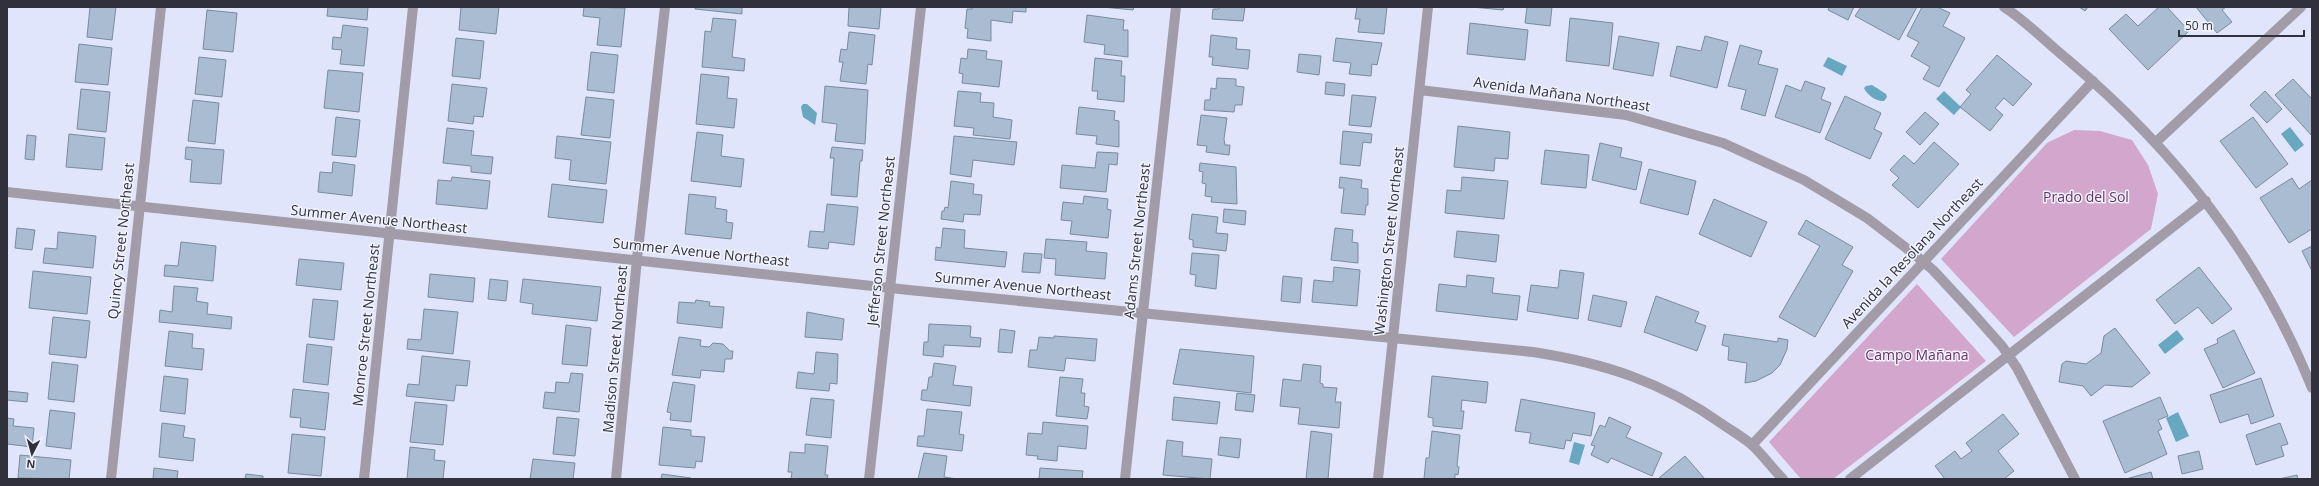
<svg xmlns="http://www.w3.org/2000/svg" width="2319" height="486" viewBox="0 0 2319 486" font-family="'Open Sans',sans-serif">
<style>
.green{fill:#d2a6cd}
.water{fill:#67a7bf}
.building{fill:#a9bcd1;stroke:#788b9f}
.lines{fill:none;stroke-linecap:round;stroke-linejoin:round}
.minor{stroke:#a19ca7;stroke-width:10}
.labels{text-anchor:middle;stroke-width:3;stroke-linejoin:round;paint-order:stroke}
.street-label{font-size:14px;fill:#30313c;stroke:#f1f3fe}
.park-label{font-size:14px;fill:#683265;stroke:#f1f3fe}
</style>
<rect width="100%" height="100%" fill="#e1e5fb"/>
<path class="green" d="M2074 130 2100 131 2132 140 2148 165 2158 194 2151 229 2014 337 1941 259 2047 143Z
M1917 284 1986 361 1833 479H1801L1769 442Z"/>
<path class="water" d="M1828 57 1847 66 1842 76 1823 66Z
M1872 85 1886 94 1887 97 1884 101C1877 102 1867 95 1864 88L1866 86Z
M1944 91 1961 107 1954 115 1936 99Z
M803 104H807L817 113 815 125 803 117 801 107Z
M2290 127 2304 145 2295 152 2281 134Z
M2177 330 2184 339 2165 354 2158 345Z
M2178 412 2189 436 2176 442 2166 418Z
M1574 442 1585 445 1579 465 1569 462Z"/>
<path class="building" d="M90 7H116L112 40 87 37Z
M328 7H368L367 20 327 16Z
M461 7H499L496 34 459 30Z
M584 7 625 8 621 47 597 45 600 18 583 16Z
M695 7H742V14L695 9Z
M849 7H881L879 29 848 26Z
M972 7H1026V12L1013 11 1012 23 991 20V41L967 38 968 29 965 28 967 9H972Z
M1103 7H1134L1133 10Z
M1219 7H1245L1243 21 1212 19 1213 9H1219Z
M1357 7H1387L1384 34 1358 32 1360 19H1355Z
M1472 7H1504L1503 10Z
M1527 7H1552L1550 26 1525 23Z
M1829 7H1854L1848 20 1828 10Z
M1861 7H1917L1899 40 1855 16Z
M1922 7H1937L1950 13 1943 26 1965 38 1939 87 1923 79 1930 67 1911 56 1919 42 1907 36Z
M2079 7H2088L2085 11Z
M2159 7H2167L2189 31 2148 70 2109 29 2126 14 2138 26Z
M2196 7H2226L2222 10 2232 22 2217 33Z
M207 10 237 13 233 52 203 49Z
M1087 15 1124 20 1123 30H1128V57L1104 54 1105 45 1084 42Z
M713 18 736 20 732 57 745 59 744 71 702 67 705 31 711 32Z
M1570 18 1613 23 1609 66 1566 61Z
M1470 23 1528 30 1525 60 1467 54Z
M343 25 368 28 364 66 340 64 342 50 332 49 333 37 341 38Z
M849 32 875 35 872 65 868 64 866 84 840 81 843 62H839L841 49 847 50Z
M1211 35 1237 38 1236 49 1250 50 1248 69 1212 65 1213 57H1209Z
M1619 36 1659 43 1653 76 1613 69Z
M1705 36 1728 42 1717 88 1670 76 1677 46 1701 51Z
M456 38 484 41 480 79 452 76Z
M1336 38 1382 43 1377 65 1372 64 1371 76 1349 74 1351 63 1333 61Z
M79 44 112 48 108 85 75 82Z
M1740 45 1762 51 1758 64 1778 69 1765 116 1741 109 1746 90 1728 86Z
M968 49 987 51 986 59 1002 61 999 87 962 83 963 74 959 73 961 58 967 59Z
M591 52 618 55 614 93 587 90Z
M1299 54 1321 56 1319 75 1297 72Z
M1997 55 2032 84 2013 106 2004 98 1995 108 2003 115 1990 131 1960 107 1971 94 1966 90Z
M199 57 226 60 222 97 195 94Z
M1095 58 1122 61 1121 76H1125L1124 102 1097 99 1098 91H1092Z
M328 70 363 73 359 112 324 108Z
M701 74 729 77 727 98 737 99 734 128 696 124Z
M1217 78 1236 79V86L1244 87 1242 105H1235L1234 112 1204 110 1205 100H1210L1211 88 1216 89Z
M2293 79 2312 99V136L2275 95Z
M1805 81 1825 88 1821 99 1831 103 1820 133 1775 117 1786 85 1801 91Z
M1326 82 1345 84 1344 96 1325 94Z
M452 84 487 88 483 117 474 116 473 124 448 121Z
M825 86 868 90 865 144 835 141 837 124 822 122Z
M81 89 110 92 106 132 77 129Z
M958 91 981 93 980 102 994 103 993 117 1012 120 1010 139 973 135 974 128 954 126Z
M2265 91 2282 109 2267 123 2250 105Z
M1352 95 1376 97 1371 127 1349 125Z
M1845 96 1881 113 1874 129 1882 133 1870 159 1825 139Z
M586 97 614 100 610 138 581 135Z
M193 100 219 103 215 144 188 141Z
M1079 107 1115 111 1114 120 1119 121V147L1096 144 1097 136 1076 134Z
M1925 112 1939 124 1920 145 1906 132Z
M1201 115 1227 118 1224 139 1225 145H1230L1229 155 1206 152 1207 146 1197 145Z
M336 117 360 120 356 157 332 155Z
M2253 117 2288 164 2256 188 2220 141Z
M1458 126 1510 132 1508 159 1495 158 1494 171 1454 167Z
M447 128 474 131 471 155 493 157 491 174 471 172V166L443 163Z
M1343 131 1372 134 1371 143 1363 142 1360 166 1340 164Z
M697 132 723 135 721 156 744 159 741 187 691 181Z
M69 134 105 138 102 170 66 167Z
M27 135 36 136 34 160 25 159Z
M557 136 611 142 606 184 569 180 571 160 555 158Z
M954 136 1017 142 1014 165 973 160 971 177 950 174Z
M1934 142 1959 164 1918 208 1892 185 1899 178 1890 170 1904 155 1914 164Z
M1600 143 1622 148 1620 157 1642 162 1636 190 1592 180Z
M186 147 224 150 221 184 190 182 192 160 185 159Z
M832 147 863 150 862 161H860L857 197 831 195 834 158H830Z
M1545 150 1589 155 1586 188 1541 184Z
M1097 152 1118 153 1117 165 1109 164 1106 192 1060 188 1062 165 1095 168Z
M333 162 355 165 352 196 318 192 320 172 332 173Z
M1200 163 1236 167 1237 204 1211 202 1212 197 1205 196 1206 184 1202 183 1203 172 1199 171Z
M1649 169 1696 181 1688 215 1640 203Z
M452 177 490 181 487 209 436 204 438 180 451 181Z
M1340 177 1362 180 1361 188 1368 189V205H1366L1365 215 1341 213 1344 188H1339Z
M1462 177 1508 181 1504 219 1445 213 1447 190 1461 191Z
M2292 178 2299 189 2312 180V229L2289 243 2260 198Z
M951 181 974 184 973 194 982 195 980 215 964 214 963 222 941 219 942 211H944L945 207 948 208Z
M552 184 607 190 603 223 548 217Z
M689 194 716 197 715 208 727 210 726 222 733 223 731 239 685 234Z
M1084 196 1108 199 1107 209 1111 210 1108 238 1070 234 1072 221 1061 220 1063 202 1083 204Z
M1714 199 1767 222 1751 257 1699 234Z
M827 204 858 207 854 245 829 242 828 249 808 247 810 231 824 232Z
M1224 209 1246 211 1245 225 1223 222Z
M1192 214 1218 217 1216 233 1228 234 1226 251 1193 247V240L1189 239Z
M1806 220 1853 247 1842 265 1853 271 1815 337 1779 317 1820 246 1798 234Z
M17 228 35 230 32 250 15 248Z
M943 228 965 230 964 248 1007 252 1005 267 935 260 936 247 941 248Z
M1335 228 1353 230 1352 242 1358 243V263L1331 260Z
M1457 231 1499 235 1496 262 1454 257Z
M58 232 96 236 93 268 43 263 45 248 57 249Z
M1046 239 1087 242 1086 251 1107 253 1105 279 1055 275 1056 259 1044 258Z
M181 242 216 246 213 281 164 276 165 265 178 266Z
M2312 246V271L2302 251Z
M1024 253 1042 254 1040 273 1022 272Z
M1192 253 1219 255 1216 289 1195 286 1196 275 1190 274Z
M299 259 344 263 341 290 296 285Z
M1334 267 1360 270 1357 306 1312 302 1314 280 1333 282Z
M2199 267 2232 309 2212 324 2198 307 2175 324 2156 300Z
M1560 270 1584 273 1578 319 1527 311 1531 285 1558 288Z
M33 271 91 277 87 314 29 308Z
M430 274 475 278 473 302 428 297Z
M1467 275 1494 278 1492 293 1520 296 1517 320 1436 311 1439 284 1466 287Z
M1283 276 1302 278 1300 303 1281 301Z
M490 279 508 281 506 301 488 299Z
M523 279 601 287 597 321 532 314 533 304 520 302Z
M174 286 198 288 196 301 208 303 207 314 232 317 231 329 159 322 160 310 172 312Z
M1593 295 1627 302 1621 327 1588 320Z
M1656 296 1699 312 1695 322 1706 326 1697 351 1644 332Z
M313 299 338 301 334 340 309 337Z
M696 300 710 302 709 306 724 307 722 328 677 323 679 302 695 303Z
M424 309 458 312 453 354 407 349 408 339 421 340Z
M807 312 844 319 842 340 805 337Z
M53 317 90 321 86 358 49 354Z
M929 324 971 326 970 337 981 338 980 347 944 345 943 357 923 355 924 342H928Z
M566 325 591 328 587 366 562 364Z
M2115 328 2150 373 2132 387 2105 385 2091 396 2083 386 2059 382 2062 364 2066 361 2086 364 2101 353 2104 336Z
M1000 329 1015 331 1012 353 998 352Z
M2234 330 2255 373 2223 388 2204 349 2218 343 2217 339Z
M169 331 193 334 192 348 204 349 202 370 165 366Z
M1724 334 1778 342V338L1788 340 1787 349 1780 365 1772 373 1756 381 1745 383 1747 363 1728 360 1729 347 1722 345Z
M1054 336 1097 339 1095 361 1066 358 1064 371 1028 367 1030 350H1037L1039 337 1054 338Z
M679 337 701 340 700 346 709 347 713 343 723 344 730 351H733L732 359H725L724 372 701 370 700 378 672 375Z
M307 344 332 347 328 385 303 382Z
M1180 349 1254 356 1251 393 1173 384Z
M816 352 838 354 837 384 830 383 829 391 796 388 798 372 814 374Z
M422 356 470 361 467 386 456 385 454 401 406 396 408 384 419 385Z
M52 362 78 365 74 402 48 399Z
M934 363 956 366 953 385 972 387 970 406 921 400 922 390H927L929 377H932Z
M1303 364 1321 366 1320 383 1323 384V387L1337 388 1335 402H1341L1339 428 1298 424 1300 408 1280 406 1283 379 1301 381Z
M571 373 583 374 579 412 543 408 545 392 555 393 556 382 569 383Z
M164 376 188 379 185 414 160 411Z
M1432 376 1488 382 1486 403 1462 400 1461 411H1464L1462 429 1433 426V418L1428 417Z
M1060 377 1083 379 1081 393H1085L1084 406 1089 407 1087 419 1056 416Z
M2261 378 2274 416 2251 424 2248 414 2220 423 2210 395Z
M673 382 695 385 691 422 670 420 671 413 667 412Z
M293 389 329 393 325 430 300 427 301 418 290 417Z
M7 391 28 393 27 402 7 400Z
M1237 393 1255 395 1253 412 1235 410Z
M1174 397 1220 402 1217 424 1172 420Z
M2160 397 2168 416 2158 420 2162 429 2158 431 2167 454 2125 473 2103 421Z
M811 398 834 400 831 438 806 435Z
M1521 399 1595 413 1591 436 1573 433 1571 441 1566 440 1564 449 1529 443 1531 433 1515 431Z
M415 402 447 405 443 445 410 442Z
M927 409 962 412 959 434 964 435 962 451 917 446 918 436H924Z
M50 410 75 413 71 449 46 446Z
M2003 414 2019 434 1998 451 2014 471 2004 479H1945L1935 466 1955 451 1961 459 1972 451 1966 443Z
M557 417 579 419 575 456 553 454Z
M1609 417 1631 427 1626 437 1662 453 1652 476 1611 458 1608 463 1591 455 1595 446 1591 445 1600 425 1605 427Z
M7 418 14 419 13 426 34 428 32 447 7 444Z
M1043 422 1088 426 1086 449 1058 446 1057 461 1037 459 1038 456 1026 455 1028 433 1042 434Z
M162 423 185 426 183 437 195 439 193 461 159 457Z
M2280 423 2288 444 2281 446 2284 456 2256 465 2246 435Z
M663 427 691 430V436L705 437 702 462 696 461 695 468 659 465Z
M1311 431 1332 434 1328 479H1306Z
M1432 431 1460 435 1457 466 1459 467 1458 475 1455 474V479H1424L1426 458H1429Z
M292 434 325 437 321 476 288 473Z
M1220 437 1241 439 1239 458 1218 455Z
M1167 440 1183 442 1182 456 1212 459 1210 479 1163 475Z
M805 444 828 446 825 475H828L827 479H791L792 472H788L790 452 805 453Z
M410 447 435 450 434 460 445 461 443 479H445H407Z
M2199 451 2203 469 2182 474 2178 456Z
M924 453 947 456 944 477 957 479H918Z
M20 455 71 460 69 479 18 478Z
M1685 456 1705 479H1660L1659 478Z
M533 459 575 463 573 479H530Z
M154 468 178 471 177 479H153Z
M1040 468 1083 471 1082 479H1039Z
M2151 472 2153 479H2126Z
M246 474 263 476V479H245Z
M662 474 691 478V479H661Z
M2297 475 2298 479H2279Z"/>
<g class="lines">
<path class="minor" d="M2004 7C2026 21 2046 42 2067 59 2175 150 2259 256 2312 388
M1420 90 1626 115 1723 143 1804 180 1867 218 1914 254 1933 270 1971 311 2002 346 2017 368 2075 479
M2156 142 2301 7
M7 192 909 290 1533 352C1604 363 1663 382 1722 424 1732 431 1743 437 1752 445 1763 455 1772 468 1783 479
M1752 445 2093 81
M111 479 161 7
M364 479 413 7
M616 479 637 259 665 7
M869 479 921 7
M1125 479 1176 7
M1378 479 1428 7
M1850 479 2206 201"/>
</g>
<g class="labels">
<g class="street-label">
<text transform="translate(1562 94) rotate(8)" y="5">Avenida Mañana Northeast</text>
<text transform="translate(379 219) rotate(6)" y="5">Summer Avenue Northeast</text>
<text transform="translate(121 241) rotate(-84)" y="5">Quincy Street Northeast</text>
<text transform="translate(881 241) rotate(-84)" y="5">Jefferson Street Northeast</text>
<text transform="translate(1137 241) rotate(-84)" y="5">Adams Street Northeast</text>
<text transform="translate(1389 241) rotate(-84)" y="5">Washington Street Northeast</text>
<text transform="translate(701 252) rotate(6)" y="5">Summer Avenue Northeast</text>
<text transform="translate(1912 253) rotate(-47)" y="5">Avenida la Resolana Northeast</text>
<text transform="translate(1023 286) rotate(6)" y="5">Summer Avenue Northeast</text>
<text transform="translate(366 325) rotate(-84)" y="5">Monroe Street Northeast</text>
<text transform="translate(615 349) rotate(-85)" y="5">Madison Street Northeast</text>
</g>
<g class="park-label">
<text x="2086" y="202">Prado del Sol</text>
<text x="1917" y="360">Campo Mañana</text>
</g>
</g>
<rect width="2319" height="486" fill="none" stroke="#30313c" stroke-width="16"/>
<g transform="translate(32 454) rotate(186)" stroke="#f1f3fe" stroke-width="3" paint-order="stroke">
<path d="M0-3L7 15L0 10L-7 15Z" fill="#30313c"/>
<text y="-6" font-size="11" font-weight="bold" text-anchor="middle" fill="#30313c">N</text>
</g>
<path d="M2179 30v6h125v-6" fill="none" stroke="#30313c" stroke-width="2"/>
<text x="2185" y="30" font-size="12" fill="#30313c" stroke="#f1f3fe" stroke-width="3" paint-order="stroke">50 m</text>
</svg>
